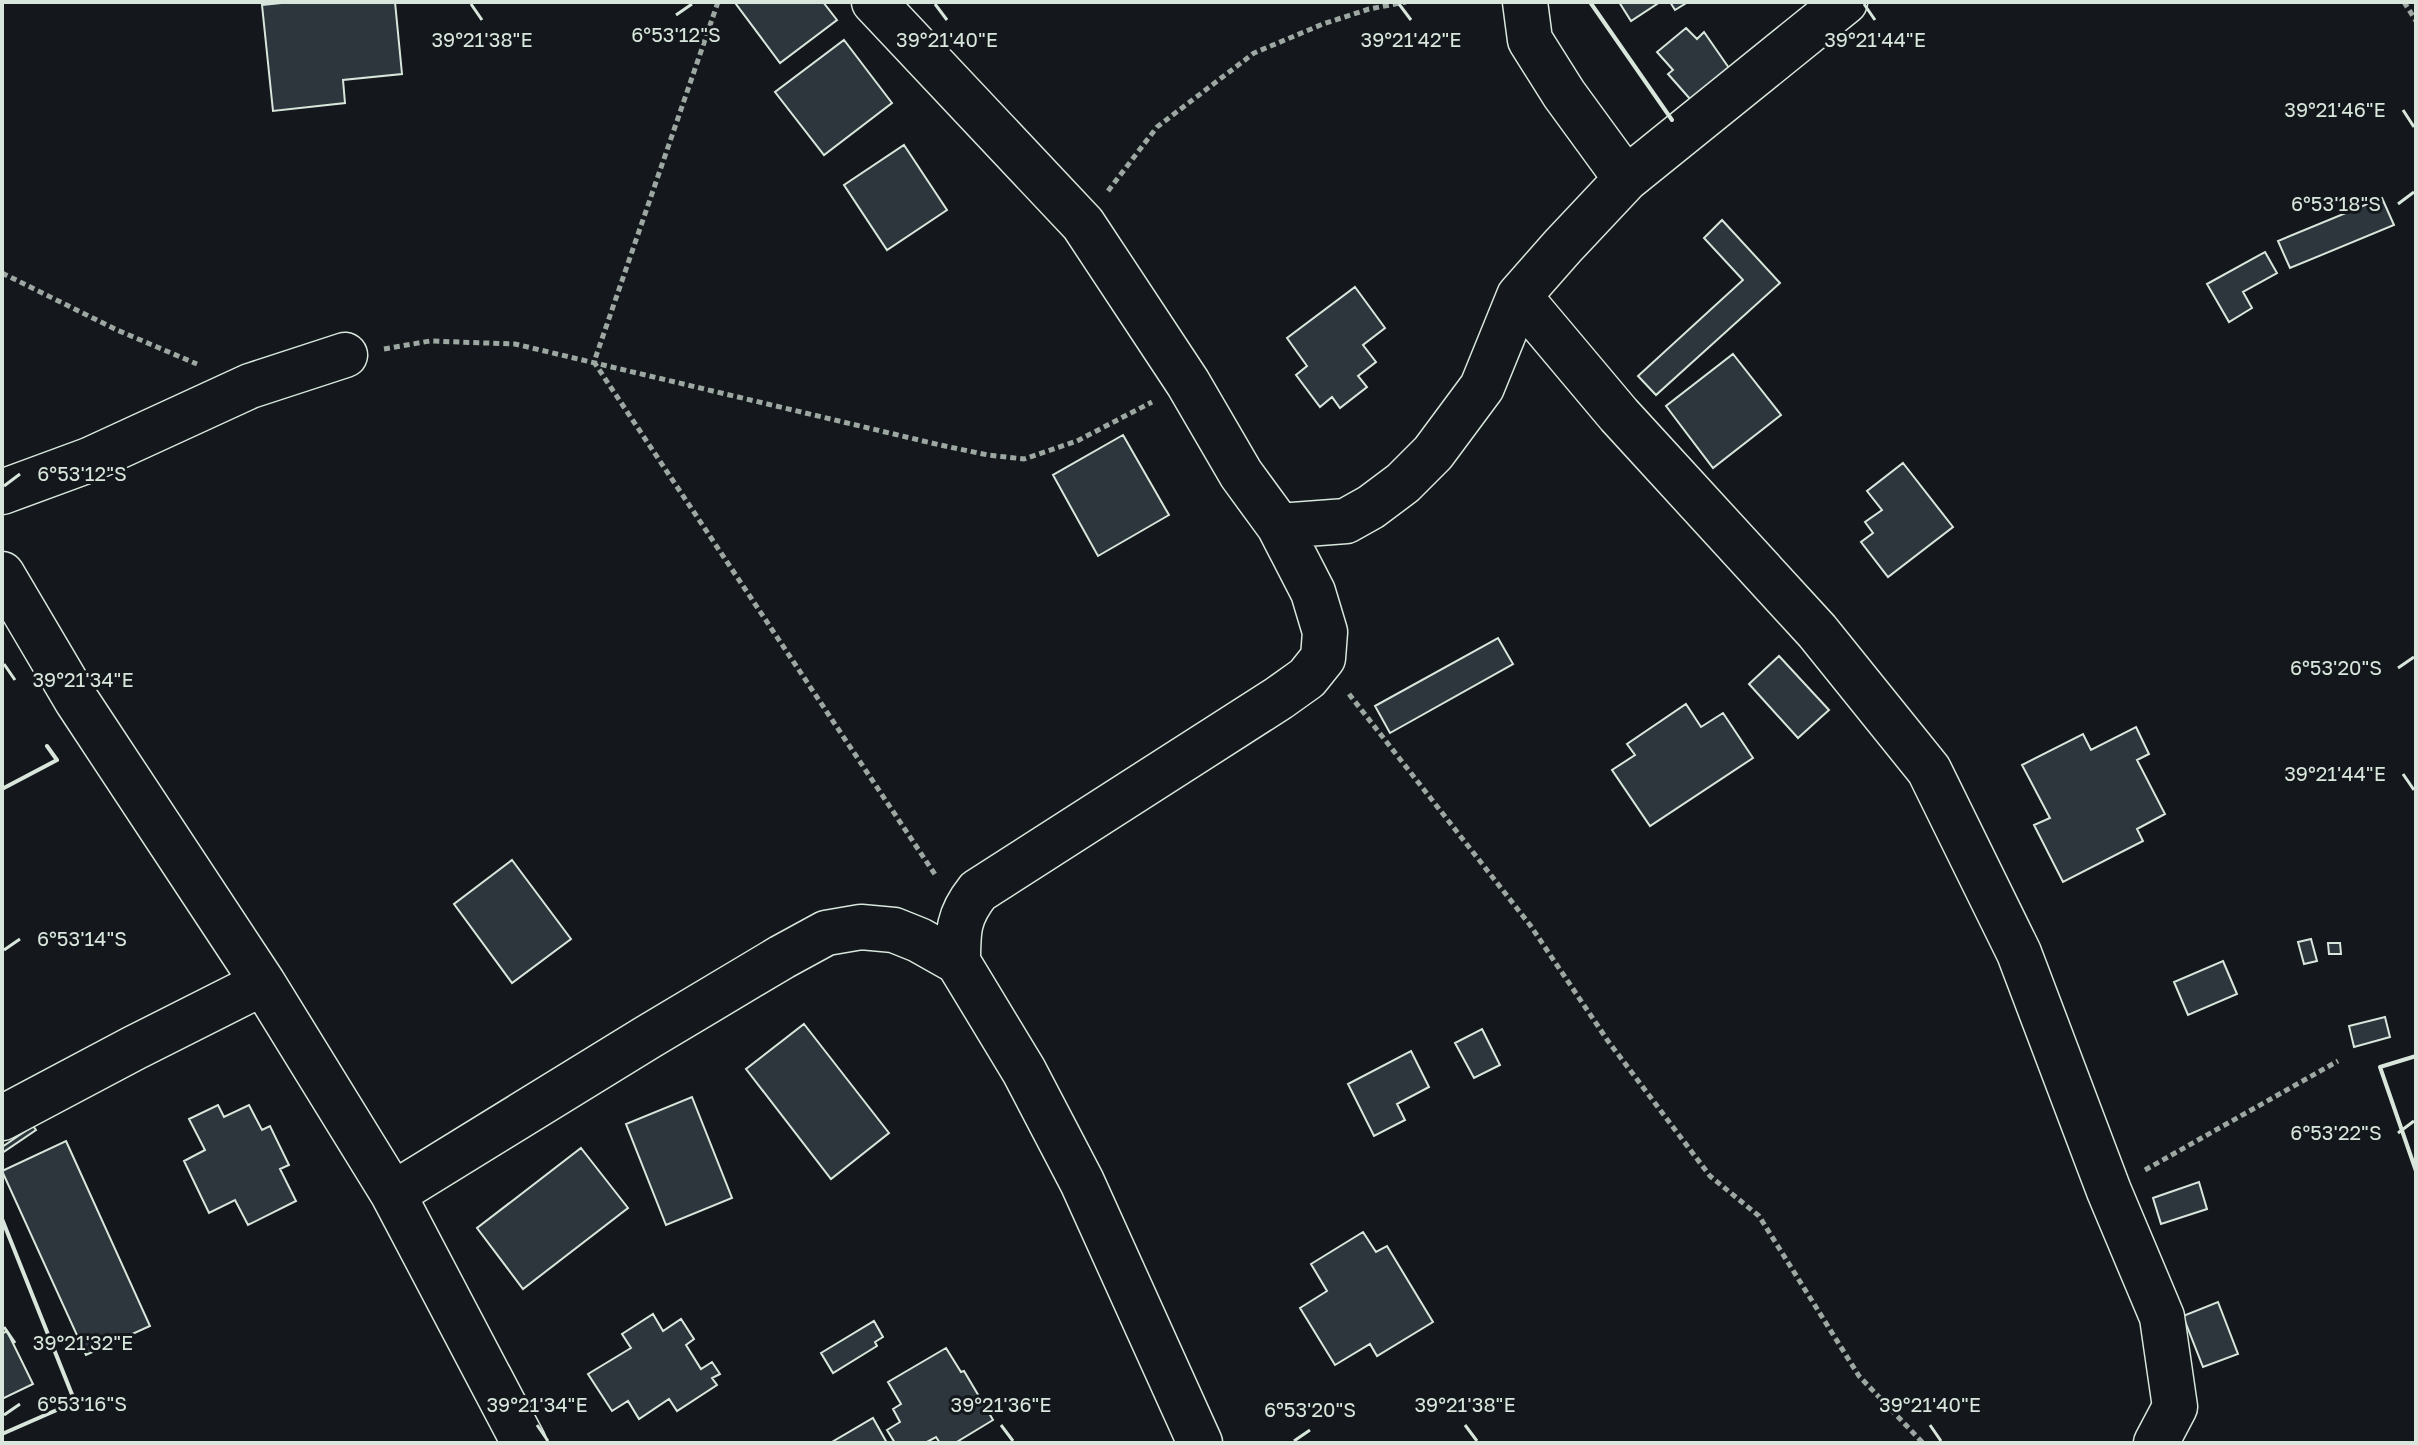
<svg xmlns="http://www.w3.org/2000/svg" width="2418" height="1445" viewBox="0 0 2418 1445" font-family="'Golos Text',sans-serif">
<style>
.building{fill:#2c363c;stroke:#d8e6dc;stroke-width:2}
.lines{fill:none;stroke-linecap:round;stroke-linejoin:round}
.minor-casing{stroke:#d8e6dc;stroke-width:47}
.path{stroke:#9da8a2;stroke-width:5;stroke-dasharray:6 4;stroke-linecap:butt}
.minor{stroke:#14181c;stroke-width:44}
.wall{stroke:#d8e6dc;stroke-width:4}
.ticks{fill:none;stroke:#d8e6dc;stroke-width:3}
.ticks-label{font-size:20px;text-anchor:middle;fill:#d8e6dc;stroke:#14181c;stroke-width:6;stroke-linejoin:round;paint-order:stroke}
</style>
<rect width="100%" height="100%" fill="#14181c"/>
<path class="building" d="M291 2H395L402 74 343 80 345 103 273 111 262 5Z
M738 2H823L837 20 780 63 736 4Z
M1619 2H1660L1631 21Z
M1670 2H1688L1675 10Z
M1686 28 1697 39 1704 32 1729 68 1691 100 1668 74 1673 70 1657 52Z
M844 40 892 103 824 155 775 92Z
M904 145 947 210 887 250 844 185Z
M2382 198 2394 225 2290 268 2278 241Z
M1722 220 1780 283 1656 395 1638 376 1743 280 1704 238Z
M2265 252 2277 273 2243 292 2252 308 2229 322 2207 284Z
M1355 287 1385 328 1363 345 1376 362 1358 376 1367 387 1340 408 1332 397 1320 407 1296 375 1307 366 1287 338Z
M1733 354 1781 415 1713 468 1666 406Z
M1123 435 1169 515 1098 556 1053 475Z
M1903 463 1953 527 1888 577 1861 542 1873 533 1865 522 1882 510 1867 491Z
M1498 638 1513 664 1390 733 1375 706Z
M1779 656 1829 710 1798 738 1749 684Z
M1686 704 1701 727 1723 713 1753 758 1650 826 1612 770 1635 755 1627 744Z
M2136 727 2149 754 2137 760 2165 814 2137 829 2143 841 2063 882 2034 825 2050 818 2022 765 2083 734 2091 750Z
M512 860 571 939 512 983 454 904Z
M2311 939 2317 961 2304 964 2298 942Z
M2328 943H2340L2341 954H2329Z
M2223 961 2237 994 2188 1015 2174 982Z
M2385 1017 2390 1037 2354 1047 2349 1026Z
M804 1024 889 1133 831 1179 746 1069Z
M1482 1029 1500 1065 1474 1078 1455 1043Z
M1411 1051 1429 1087 1397 1104 1405 1120 1374 1136 1348 1084Z
M692 1097 732 1198 666 1225 626 1124Z
M218 1105 224 1117 249 1105 262 1130 270 1126 289 1165 280 1169 296 1201 248 1225 235 1200 209 1213 184 1161 205 1150 189 1119Z
M33 1126 36 1130 2 1153V1147Z
M66 1141 150 1326 86 1355 2 1171Z
M581 1148 628 1208 523 1289 477 1228Z
M2199 1182 2207 1209 2161 1224 2153 1198Z
M1363 1232 1376 1252 1387 1246 1433 1322 1377 1356 1370 1344 1335 1365 1300 1308 1327 1291 1311 1264Z
M2218 1302 2238 1354 2203 1367 2183 1316Z
M653 1314 663 1331 681 1319 694 1339 686 1345 701 1369 712 1362 720 1374 712 1378 717 1385 677 1411 669 1399 639 1419 628 1401 612 1411 588 1374 631 1348 622 1334Z
M874 1321 883 1337 875 1342 877 1346 833 1373 821 1353Z
M7 1331 33 1384 2 1399V1334Z
M946 1348 961 1372 964 1371 993 1420 955 1443H940L936 1437 925 1443H895L887 1430 900 1422 893 1409 901 1404 888 1382Z
M873 1418 887 1443H833L832 1442Z"/>
<g class="lines">
<defs>
<path id="minor" d="M874 2 1083 224 1188 383 1241 474 1279 526 1313 592 1325 632 1323 658 1307 678 1279 698 978 891C958 916 958 931 958 962
M1525 2 1530 40 1564 94 1626 179
M1519 296 1619 415 1817 631 1929 770 2019 953 2109 1191 2162 1317 2175 1407 2156 1443
M2 492 89 460 250 386 345 355
M1279 526 1346 521 1371 507 1403 483 1433 453 1482 387 1519 296 1563 246 1626 179 1845 2
M2 574 77 701 263 983 393 1194 524 1443
M2 1118 134 1048 263 983
M393 1194 648 1037 782 957 826 933 861 927 894 930 919 940 958 962 1024 1071 1082 1182 1200 1443"/>
</defs>
<use href="#minor" class="minor-casing"/>
<path class="path" d="M718 2 594 362 936 876
M2404 2 2416 21
M1108 191 1157 127 1254 53 1323 24 1369 9 1406 2
M2 273 117 330 197 364
M384 349 430 341 515 344 940 445 988 455 1024 459 1077 441 1152 402
M1349 694 1530 925 1608 1041 1710 1176 1759 1216 1859 1376 1923 1443
M2145 1170 2338 1061"/>
<use href="#minor" class="minor"/>
<path class="wall" d="M1590 2 1672 120
M2 789 57 760 47 746
M2416 1056 2380 1067 2416 1171
M2 1219 75 1402 2 1434"/>
</g>
<path class="ticks" d="M471 4 482 20M935 4 947 20M1399 4 1411 20M1864 4 1875 20M676 15 692 4M2403 110 2414 127M2398 204 2414 192M4 486 20 474M4 664 15 680M2398 668 2414 657M2403 774 2414 790M4 950 20 939M2398 1133 2414 1121M4 1327 15 1343M4 1415 20 1404M537 1425 548 1441M1001 1425 1013 1441M1465 1425 1477 1441M1930 1425 1941 1441M1294 1441 1310 1430"/>
<g class="ticks-label">
<text x="676" y="42">6°53'12"S</text>
<text x="482" y="47">39°21'38"E</text>
<text x="947" y="47">39°21'40"E</text>
<text x="1411" y="47">39°21'42"E</text>
<text x="1875" y="47">39°21'44"E</text>
<text x="2335" y="117">39°21'46"E</text>
<text x="2336" y="211">6°53'18"S</text>
<text x="82" y="481">6°53'12"S</text>
<text x="2336" y="675">6°53'20"S</text>
<text x="83" y="687">39°21'34"E</text>
<text x="2335" y="781">39°21'44"E</text>
<text x="82" y="946">6°53'14"S</text>
<text x="2336" y="1140">6°53'22"S</text>
<text x="83" y="1350">39°21'32"E</text>
<text x="82" y="1411">6°53'16"S</text>
<text x="537" y="1412">39°21'34"E</text>
<text x="1001" y="1412">39°21'36"E</text>
<text x="1465" y="1412">39°21'38"E</text>
<text x="1930" y="1412">39°21'40"E</text>
<text x="1310" y="1417">6°53'20"S</text>
</g>
<rect width="2418" height="1445" fill="none" stroke="#d8e6dc" stroke-width="8"/>
</svg>
